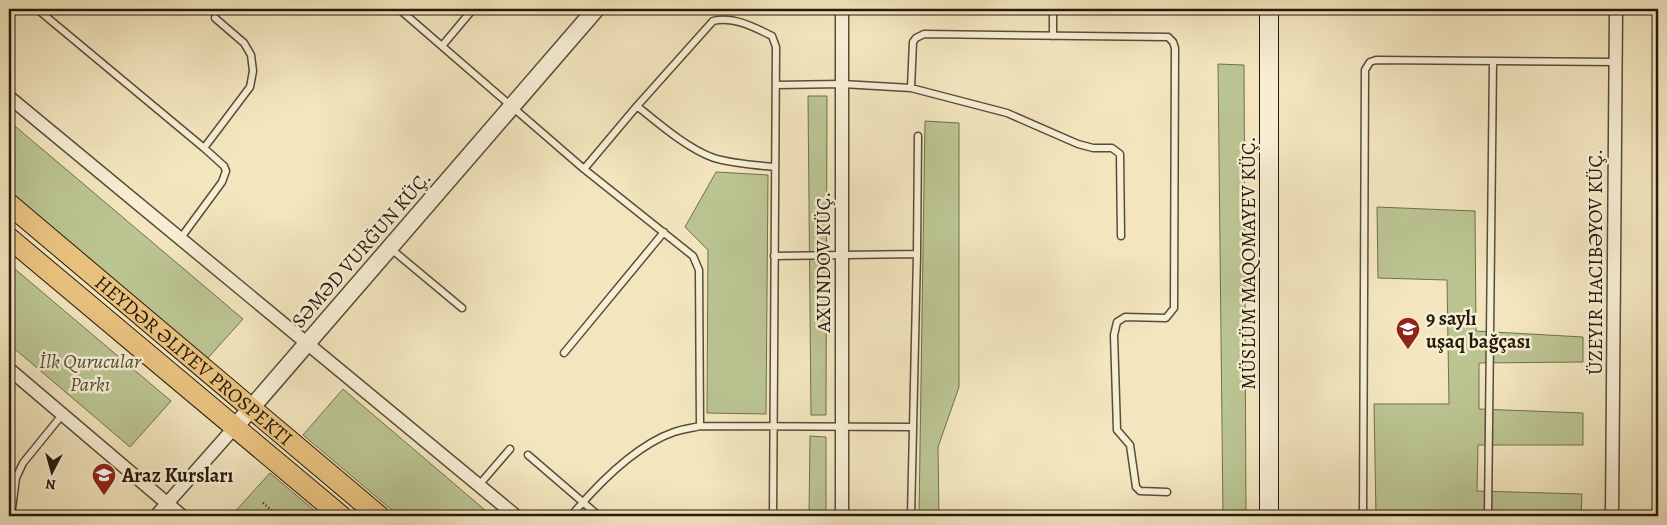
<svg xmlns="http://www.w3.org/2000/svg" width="1667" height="525" viewBox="0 0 1667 525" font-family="Alegreya,serif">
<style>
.green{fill:#bbc592;stroke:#70704e}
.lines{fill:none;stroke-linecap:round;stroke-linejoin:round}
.service-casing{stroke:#594d37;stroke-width:9}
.minor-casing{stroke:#594d37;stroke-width:15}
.tertiary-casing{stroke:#594d37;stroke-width:19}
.secondary-casing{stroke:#261a0a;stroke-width:20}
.primary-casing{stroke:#261a0a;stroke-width:22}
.path{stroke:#261a0a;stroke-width:2.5;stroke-dasharray:1 2.5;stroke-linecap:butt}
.service{stroke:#f7efd5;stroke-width:6}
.minor{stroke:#f7efd5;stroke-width:12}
.tertiary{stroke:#f7efd5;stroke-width:16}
.secondary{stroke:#f7efd5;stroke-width:18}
.primary{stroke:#eac380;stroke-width:20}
.labels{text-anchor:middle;stroke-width:5;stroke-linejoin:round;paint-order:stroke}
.street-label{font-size:20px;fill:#261a0a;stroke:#f7efd5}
.poi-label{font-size:20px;font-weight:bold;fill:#261a0a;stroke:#f7efd5;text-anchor:start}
.park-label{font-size:20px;font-style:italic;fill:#534d33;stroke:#f7efd5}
</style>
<rect width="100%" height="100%" fill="#f3e6bf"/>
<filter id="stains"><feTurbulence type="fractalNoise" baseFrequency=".004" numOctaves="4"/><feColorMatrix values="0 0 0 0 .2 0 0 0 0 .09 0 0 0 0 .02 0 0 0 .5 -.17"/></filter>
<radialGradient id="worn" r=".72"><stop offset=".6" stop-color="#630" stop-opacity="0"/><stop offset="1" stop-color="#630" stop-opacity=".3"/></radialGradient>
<path class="green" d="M1218 64 1244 65 1246 516H1223Z
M808 96H827L826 415H811Z
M9 121 243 319 207 359 9 192Z
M925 121 959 123V387L938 447 939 516H919Z
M716 172 768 175 766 414 707 413 708 250 685 227Z
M1377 207 1475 211 1476 331 1583 337V362L1479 363V409L1583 413V445H1478L1477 491 1582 494 1581 516H1376L1374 404H1449L1447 280 1378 278Z
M9 264 171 401 130 447 9 344Z
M343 389 492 516H399L303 435Z
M810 436 826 437V516H809Z
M270 473 321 516H231Z"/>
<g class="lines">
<defs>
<path id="service" d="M37 9 204 148 224 166 226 171 222 182 180 239
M399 9 584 169 693 256 699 270 700 426
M1053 36V9
M442 46 473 9
M776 85 842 84 911 88 1007 113 1078 144 1093 148H1112L1120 154 1121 236
M911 88 913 42 916 38 924 34 1168 37 1173 42 1175 48 1174 308 1166 318 1125 317 1117 322 1114 335 1117 430 1130 445 1136 487 1140 491 1167 492
M637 106C658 123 688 149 714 158 734 164 754 165 775 167
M204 148 250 87 253 71 251 55 244 43 215 18
M584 169 637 106 713 21C733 16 754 27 772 36L776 47 773 516
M390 248 462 308
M774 256 917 254
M564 353 664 232
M528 455 599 516
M9 479 16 478
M479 485 510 449
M11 516 16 478 23 463 62 415
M571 516C597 485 634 446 674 432 683 429 692 428 700 426L913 427
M911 516 917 254 918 136
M1363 516 1365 70 1370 62 1376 60 1616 62
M1488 516 1493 61"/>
<path id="minor" d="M9 97 516 516
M9 369 182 516
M156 516 234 428
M842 516V9
M1612 516 1616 9"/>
<path id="tertiary" d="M234 428 596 9"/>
<path id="secondary" d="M1269 9V516"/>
<g id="primary">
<path id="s1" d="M9 204 379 516"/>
<path d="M9 238 341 516"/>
</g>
</defs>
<use href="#service" class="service-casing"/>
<use href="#minor" class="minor-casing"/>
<use href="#tertiary" class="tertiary-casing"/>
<use href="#secondary" class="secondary-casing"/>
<use href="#primary" class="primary-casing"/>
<path class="path" d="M263 503 279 516"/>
<use href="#service" class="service"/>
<use href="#minor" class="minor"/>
<use href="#tertiary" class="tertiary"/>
<use href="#secondary" class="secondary"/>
<use href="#primary" class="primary"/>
</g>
<defs>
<symbol id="school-pin" viewBox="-11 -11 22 30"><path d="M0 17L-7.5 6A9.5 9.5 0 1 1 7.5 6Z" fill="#8f2418" stroke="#f7efd5"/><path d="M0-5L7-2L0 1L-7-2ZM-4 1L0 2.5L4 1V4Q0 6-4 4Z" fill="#fff"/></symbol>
</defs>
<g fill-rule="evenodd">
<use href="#school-pin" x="1394" y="315" width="28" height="38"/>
<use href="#school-pin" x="90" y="461" width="28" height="38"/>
</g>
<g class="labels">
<g class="street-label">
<text transform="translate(361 249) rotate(-49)" y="7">SƏMƏD VURĞUN KÜÇ.</text>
<text transform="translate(823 262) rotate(-90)" y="7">AXUNDOV KÜÇ.</text>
<text transform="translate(1595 262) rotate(-90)" y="7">ÜZEYIR HACIBƏYOV KÜÇ.</text>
<text transform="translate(1248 263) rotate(-90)" y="7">MÜSLÜM MAQOMAYEV KÜÇ.</text>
<text dy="7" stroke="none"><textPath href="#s1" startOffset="242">HEYDƏR ƏLIYEV PROSPEKTI</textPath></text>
</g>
<g class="poi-label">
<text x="1426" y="325">9 saylı<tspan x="1426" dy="23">uşaq bağçası</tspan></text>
<text x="122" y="482">Araz Kursları</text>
</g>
<g class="park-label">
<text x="90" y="368">İlk Qurucular<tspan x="90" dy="23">Parkı</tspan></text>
</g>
</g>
<rect width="1667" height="525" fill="none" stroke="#f3e6bf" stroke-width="30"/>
<rect x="10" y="10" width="1647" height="505" fill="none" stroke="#261a0a" stroke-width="2.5"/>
<rect x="15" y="15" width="1637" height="495" fill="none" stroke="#261a0a"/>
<g transform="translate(52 472) rotate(186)" stroke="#f7efd5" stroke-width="4" paint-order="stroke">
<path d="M0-4L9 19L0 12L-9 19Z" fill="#261a0a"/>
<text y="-8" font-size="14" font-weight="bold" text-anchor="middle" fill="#261a0a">N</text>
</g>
<rect width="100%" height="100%" filter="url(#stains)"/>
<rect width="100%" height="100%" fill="url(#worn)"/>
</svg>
